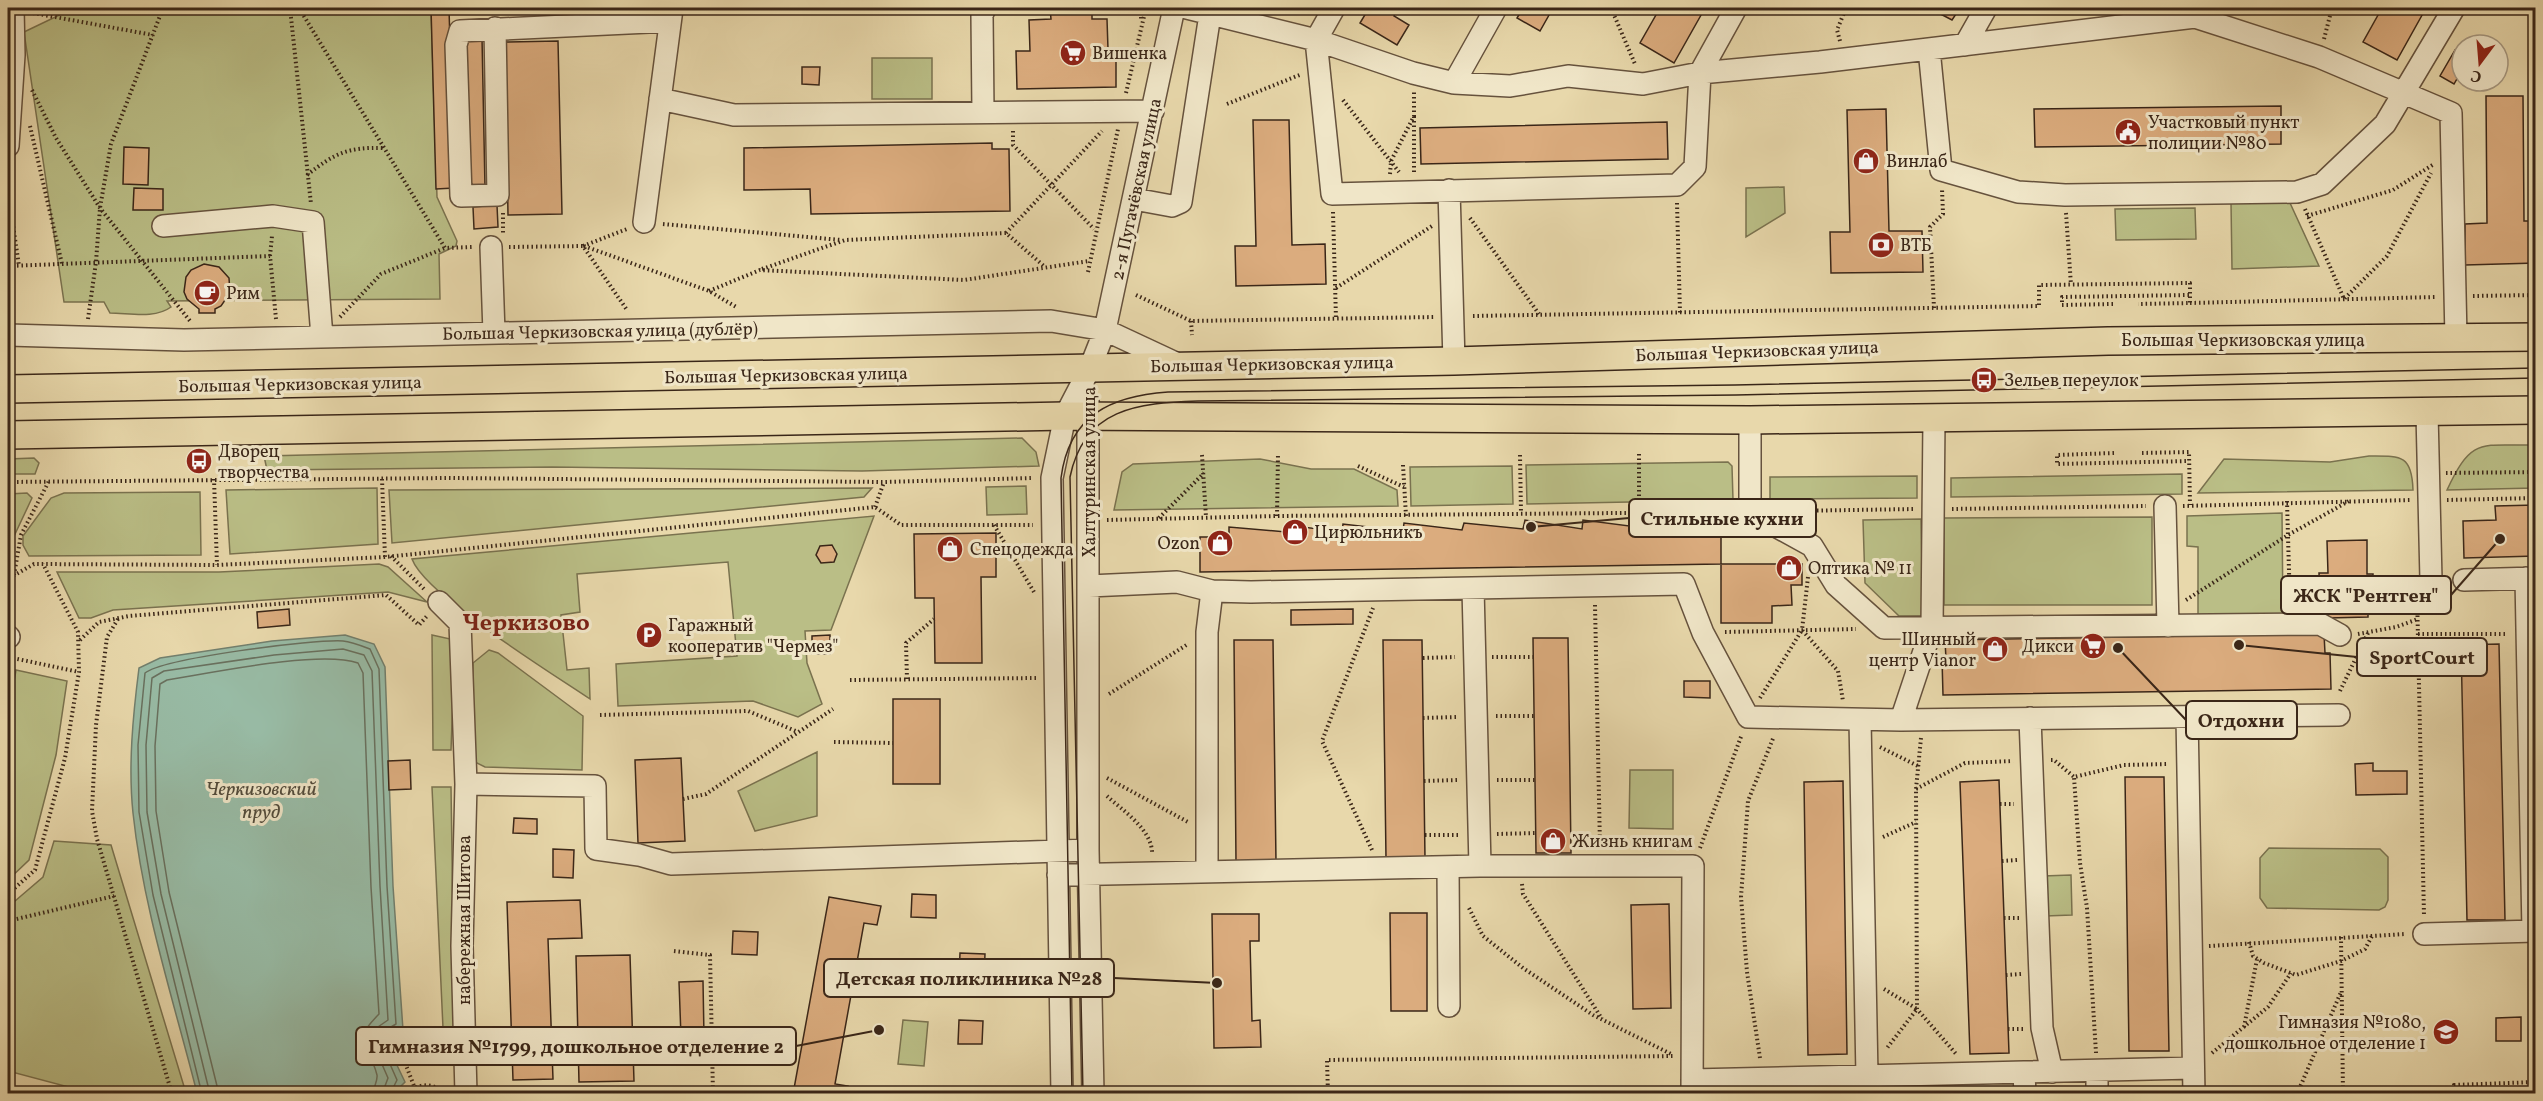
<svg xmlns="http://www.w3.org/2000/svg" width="2543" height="1101" viewBox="0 0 2543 1101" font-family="Vollkorn,serif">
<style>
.green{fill:#babe86;stroke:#7a724f;stroke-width:1.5}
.water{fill:#98bba5;stroke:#727f6d;stroke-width:1.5}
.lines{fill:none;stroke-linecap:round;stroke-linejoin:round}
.shore{stroke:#69705e;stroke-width:1.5}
.building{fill:#dbac7e;stroke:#3a2618;stroke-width:1.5}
.minor-casing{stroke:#66523d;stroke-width:24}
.major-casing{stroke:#3a2618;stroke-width:30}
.path{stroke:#3a2618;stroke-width:4;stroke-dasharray:1.5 3;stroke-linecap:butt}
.minor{stroke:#f0e6c8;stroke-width:21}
.major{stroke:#e8d8ab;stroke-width:27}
.tram{stroke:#3a2618;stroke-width:1.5}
.labels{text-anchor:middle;stroke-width:6;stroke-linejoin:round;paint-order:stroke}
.poi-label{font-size:18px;fill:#3a2618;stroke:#f0e6c8;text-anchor:start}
.street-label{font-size:18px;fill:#3a2618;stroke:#f0e6c8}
.water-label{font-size:20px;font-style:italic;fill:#524b3b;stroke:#f0e6c8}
.district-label{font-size:24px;font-weight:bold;fill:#7a1f14;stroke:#f0e6c8}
.leader{fill:none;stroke:#3a2618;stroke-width:2}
.callout-dot{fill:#3a2618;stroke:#f0e6c8;stroke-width:2}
.callout{fill:#f0e6c8;stroke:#3a2618;stroke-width:2}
.callout-label{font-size:20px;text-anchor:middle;font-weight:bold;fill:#3a2618}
</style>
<rect width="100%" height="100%" fill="#e8d8ab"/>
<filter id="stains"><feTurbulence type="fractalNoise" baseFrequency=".00333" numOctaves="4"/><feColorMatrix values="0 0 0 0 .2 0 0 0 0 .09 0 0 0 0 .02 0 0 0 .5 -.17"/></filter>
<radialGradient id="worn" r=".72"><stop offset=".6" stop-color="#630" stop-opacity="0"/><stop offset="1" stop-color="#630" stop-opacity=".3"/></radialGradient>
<path class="green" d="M74 8H431L437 197 457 241 456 246 439 254 440 299 167 301 171 307C155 319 129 313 110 313L104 302H64L24 32Z
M872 58H932V99H872Z
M1784 187 1785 213 1746 237V188Z
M2231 203H2290L2319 266 2232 269Z
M2195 208 2196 239 2116 240 2115 209Z
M1022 438 1036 452 1039 466 862 471 552 467 267 470 264 456Z
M2535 445V488L2447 490C2472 436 2481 446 2535 445Z
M2369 456C2400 456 2412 454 2413 490L2198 493 2224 459 2330 462Z
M34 458 39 463 35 474H8V459Z
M1260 459 1311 469H1354L1397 490 1398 506 1114 510 1122 472 1133 464Z
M1728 462 1732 466 1733 500 1527 504 1526 465Z
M1512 466 1513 504 1411 506 1410 467Z
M2182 474V494L1951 497V478Z
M1917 476V498L1770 499V477Z
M1026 486 1027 514 987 515 986 487Z
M377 488 378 544 230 554 226 490Z
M872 488 864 497 392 543 389 490Z
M200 492 201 555 29 556 23 545V536L51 498 64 493Z
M27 493 32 498 8 549V494Z
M2282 513 2283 617 2198 618V547L2187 546V516Z
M874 516 831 630 805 631 807 663 822 704 798 717 753 701 618 706 616 664 737 656 728 562 577 574 580 612 561 615 567 670 589 668 590 699C553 674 425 595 412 559Z
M2152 517V605H1944V518Z
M1921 519 1923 616H1899L1865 583 1863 520Z
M379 564 388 567 427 602 388 592 113 610 91 618H79L57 572H219Z
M432 635 455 640 451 750H433Z
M489 650 498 653 583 716 582 770 485 767 471 760 473 663Z
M16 670 67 681 56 755 29 860 8 880V752L14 727 9 710Z
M817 752V816L755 831 738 791Z
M1630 770H1673V829L1629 828Z
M432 787H451L455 1056 444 1050Z
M54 841 111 845 186 1093H91L8 1071V907L43 877Z
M2269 848 2380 849 2388 857V900L2385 907 2379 910 2267 908 2260 898V858Z
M2071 875 2072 915 2045 916 2043 876Z
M903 1020 928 1022 924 1066 898 1064Z"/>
<path class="water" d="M345 635 374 644 385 667 393 886 403 1030 384 1038 405 1082 394 1093H197C174 1002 143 908 133 813 128 766 133 715 139 668L160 658 272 641Z"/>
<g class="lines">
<path class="shore" d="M202 1094 153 895 139 812 138 745 145 673C164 658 314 639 343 641 352 642 362 646 370 649L379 669 387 886 396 1024 381 1033 379 1039 397 1080 390 1094
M210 1094 161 894 147 812 146 745 152 678 164 671 274 655 343 649 364 655 372 671 380 886 388 1020 375 1029 371 1039 388 1078 382 1094
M219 1094 169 892 156 811 155 746 160 684 167 680C211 673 319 650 358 663L363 673 371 887 379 1014C346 1048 369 1041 377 1075 378 1081 373 1088 373 1094"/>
</g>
<path class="building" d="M431 8H449L454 188 436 189Z
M1050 8H1092V19H1107L1108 49H1116V87L1017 89 1016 51H1030L1029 20 1051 19Z
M1369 8H1398L1394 16 1409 25 1397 45 1360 23Z
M1523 8H1553L1540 31 1517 18Z
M1660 8H1705L1674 63 1640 43Z
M1929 8H1960L1952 20Z
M2382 8H2426L2397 60 2363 42Z
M482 38 485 188H468L464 39Z
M558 41 562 214 508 215 505 42Z
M2455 50 2462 55V70L2454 84 2440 76Z
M802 67H820L819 85 802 84Z
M2486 96H2523L2524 221H2536V263L2465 265V224L2487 223Z
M2281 106V144L2035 147 2034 109Z
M1886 109 1889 231H1922L1923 272 1831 273 1830 232H1850L1847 110Z
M1253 120H1289L1292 245 1325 244 1326 284 1236 286 1235 246H1256Z
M1667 122 1668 159 1421 164 1420 128Z
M992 143V149H1009L1010 211 811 214 810 189 744 190V148Z
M124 147 149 148 148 185 123 184Z
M134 188 163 189V210H133Z
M497 205 498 227 474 229 473 207Z
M204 264 219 267 229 278 230 293 221 306 215 309V313H199V309L187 299 184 292 186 277 191 270Z
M2536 505V556L2464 558 2463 521 2496 520 2495 506Z
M1639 519 1695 527V530H1721V564L1200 572V537H1229V527L1286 532 1287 525 1342 532 1343 524 1403 531 1404 523 1462 530 1464 523 1523 529 1525 520 1582 529 1583 520 1637 527Z
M996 533V577H981L982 663H935L934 598H915L914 534Z
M2367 540V574H2373V595H2368V617L2328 618V598H2320L2319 573H2328L2327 541Z
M832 545 837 554 834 562 821 563 816 555 820 546Z
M1721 564H1802V585H1791L1792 605 1772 606V623H1721Z
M289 609 290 625 258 628 257 612Z
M1353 609V624L1291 625V610Z
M2324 634 2325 653H2330L2331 689 1943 695 1942 659H1946L1945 640Z
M830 635V654H812V636Z
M1533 638H1568L1571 853H1536Z
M1234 640H1273L1276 862H1236Z
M1383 640H1422L1425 858H1386Z
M2499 644 2505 920H2467L2461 645Z
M1684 681H1710V698L1684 697Z
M893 699H940V784H893Z
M681 758 685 841 638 843 635 760Z
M410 760 411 789 389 790 388 761Z
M2373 763V771H2407V794L2356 795 2355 764Z
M2125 777H2164L2169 1051H2129Z
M1999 780 2009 1053 1970 1054 1960 782Z
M1843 781 1847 1054 1808 1055 1804 782Z
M514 818 537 819V834L513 833Z
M553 849 574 850 573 878 553 877Z
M912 894 936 895V918L911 917Z
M829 897 881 906 877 925 864 923 835 1084 848 1086 846 1094H793Z
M580 900 582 938 548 939 553 1079 513 1080 507 902Z
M1669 904 1671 1008 1633 1009 1631 905Z
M1390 913H1427V1011H1391Z
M1212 914H1259V941H1250L1252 1021 1260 1020 1261 1047 1214 1048Z
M733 931 758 932 757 955 732 954Z
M960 953 985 954 984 977 959 976Z
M630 955 634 1081 579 1082 576 956Z
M703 981 704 1037H681L679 982Z
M2521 1017V1041H2496V1018Z
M959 1020 983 1021 982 1044H958Z"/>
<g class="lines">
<defs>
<path id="minor" d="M1187 8 1316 40 1413 73 1454 83 1510 86 1568 76 1643 84 1700 73 1820 62 2195 17 2319 57 2451 113 2456 338
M1334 8 1316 40 1332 194 1677 185 1695 167 1700 73 1736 8
M495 28 498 195 461 196 456 45 460 31 670 21
M1965 45 1986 8
M1929 49 1941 170 2018 192 2065 195 2297 192 2322 184 2385 124 2454 8
M1454 83 1496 8
M660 99 734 115 1153 111
M983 112 982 15 985 8
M8 146 14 55 13 8
M1449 190 1454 361
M1134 199 1172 206 1181 202 1211 8
M644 222 672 9
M163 226 273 216 313 222 322 337
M491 247 494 333
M8 335 184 340 1051 321 1105 330 1180 365
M1088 401V850L1093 1094
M2427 413 2431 580
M1750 420V512L1812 546 1836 585 1884 628 2320 624 2340 635
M2165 506 2168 626
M2526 578 2533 931
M2464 580 2536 578
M1089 586 1177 582 1212 591 1251 592 1684 584 1703 633 1748 717 1901 720 2339 715
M1473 588 1480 866
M439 602 460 623 466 784 462 946 466 1094
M8 636 9 637
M2187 717 2194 1094
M2030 718 2042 1028 2052 1072
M1860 720 1867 1076
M1901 720 1932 627 1934 419
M466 784 595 786 596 849 639 855 671 864 1088 850
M1448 867 1449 1006
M1207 872V632L1212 591
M1058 875 1480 866H1693L1692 1094
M2424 934 2536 931
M2097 1071V1094
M2024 1073 2025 1094
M1692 1080 2193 1068
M1062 1094 1052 478 1065 416 1090 368 1105 330 1174 8"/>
<path id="major" d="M8 389 1454 361 2108 341 2536 337
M8 435 1065 416 1750 420 2536 410"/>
</defs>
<use href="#minor" class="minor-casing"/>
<use href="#major" class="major-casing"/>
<path class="path" d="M290 8 311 204
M299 8 445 248 472 247
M1141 8V21
M1611 8 1635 64
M33 13 153 35
M2324 39 2332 8
M1840 41 1837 30 1846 8
M32 90 56 138 100 208 190 321
M1126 93 1146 8
M1343 100 1399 172
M1227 104 1302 74
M30 126 62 264
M1013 131V145L1094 229
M1414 172V116
M1390 174 1391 161 1414 116V91
M307 175C335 153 348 147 383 148
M8 191 19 266
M1677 203 1680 313
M2305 209 2344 299 2387 256 2431 173
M1333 212 1336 319
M503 213V233
M2066 213 2071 285
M2307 216 2393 190 2434 164
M1470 218 1539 314
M663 224 841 240
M1006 233 1102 131
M583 246 627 229
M584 246 709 291 738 308
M509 247 583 246 627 310
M270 256 272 236
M8 266 270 256 276 319
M762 269 845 240 1006 233 1045 267
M1088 272 1118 129
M1336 288 1432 226
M709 291 760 270 964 280 1089 261
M1136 295 1191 321 1435 317
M2473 296 2536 295
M2190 303 2436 297
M2113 304 2062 305V297L2190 295
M1934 308 1930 227 1943 214 1942 189
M1473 316 2039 306V285L2190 283V303L2138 304
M340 317 381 274 445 248
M88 319 96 262 100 208 111 144 163 8
M1191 321 1192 335
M2114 453 2057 455V464L2189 461
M2142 453 2189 452 2190 505
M1639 454V512
M1202 455 1206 517
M1520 455 1521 513
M1403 465 1406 516
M1358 466 1404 487
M2446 473 2536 472
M214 479 217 565
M382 479 385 557
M8 482 449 478 884 482 1033 478
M2447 500 2536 498
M2287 501 2290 606
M2183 506 2410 500
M875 507 884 482
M1952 509 2146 506
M1790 511 1915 509
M1277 516 1278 454
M1159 518 1204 473
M1107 520 1277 516 1732 512
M994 525 1034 592
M391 556 426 591
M14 575 21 535 49 481
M1808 577 1802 630 1838 671 1843 701
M8 583 13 576 34 564 217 565 385 557 875 507 901 525H1033
M2417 593 2424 916
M2186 600 2288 535 2349 501
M1595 605 1600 847
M118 619 107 637 96 725 92 811 97 839 172 1094
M1725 632 1856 629
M2358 634 2396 627 2418 619
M2418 634H2508
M80 640 99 622 129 616 386 595 419 625 427 616
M1492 657H1533
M13 658 79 672
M1423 658 1455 657
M907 679 906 643 934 619
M850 680 1037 678
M2340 691 2368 633
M1109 694 1188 644
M1760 698 1802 630
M600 715 748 711 798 732
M1496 716H1534
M1423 718 1458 717
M1921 738 1916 789 1917 1009 1957 1055
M834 742 893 743
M1880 747 1918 766
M2051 760H2054L2074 777
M1107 778 1188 822
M1497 780H1535
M1424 781 1459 780
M1916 789 1965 763 2013 761
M1107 796C1122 810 1153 830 1152 854
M683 799 706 794 833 709
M2000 804H2014
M1497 834 1536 833
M1425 835H1460
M1883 837 1916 822
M1700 848 1742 734
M1372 850 1322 741 1373 608
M2002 861 2017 860
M1522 884 1523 894 1602 1019
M8 894 35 870 65 758 79 672 78 632 43 564
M1469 908 1483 936 1523 968 1593 1015 1673 1055
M2004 918H2019
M8 921 114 896
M2341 937 2343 1094
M2249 942 2253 956 2264 963 2296 975 2341 961 2365 949 2372 936
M2209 946 2405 934
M674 951 710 955 713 1094
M2006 975 2021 974
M1884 989 1917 1009 1887 1048
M2244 1027 2257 959
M2008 1029H2023
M397 1042 414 1086
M2096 1053 2087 908 2080 863 2074 777 2124 765 2169 764
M2212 1053 2268 1007 2291 973
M1760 1058 1747 972 1741 897 1748 801 1774 736
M404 1094C417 1084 432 1081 445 1094
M1328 1094 1327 1060 1675 1056
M2297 1094 2341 992
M2455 1094 2454 1085 2536 1082"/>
<use href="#minor" class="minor"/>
<use href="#major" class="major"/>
<path class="tram" d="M1072 1094 1061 478C1069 415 1111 396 1168 392L1735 385 2536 368
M1083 1094 1070 477C1084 408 1138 403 1198 401L1736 395 2536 378"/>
</g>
<defs>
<symbol id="supermarket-disc" viewBox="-11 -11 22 22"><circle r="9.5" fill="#8f2418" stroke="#f0e6c8"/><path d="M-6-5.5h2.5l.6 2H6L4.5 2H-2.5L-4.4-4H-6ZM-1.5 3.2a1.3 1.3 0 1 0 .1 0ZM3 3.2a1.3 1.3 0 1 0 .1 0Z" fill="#fff"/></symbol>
<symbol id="civic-disc" viewBox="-11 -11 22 22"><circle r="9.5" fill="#8f2418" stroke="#f0e6c8"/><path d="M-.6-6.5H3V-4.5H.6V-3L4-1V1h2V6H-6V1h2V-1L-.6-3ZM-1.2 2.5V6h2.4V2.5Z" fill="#fff"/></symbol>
<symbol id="shop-disc" viewBox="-11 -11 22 22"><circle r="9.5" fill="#8f2418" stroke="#f0e6c8"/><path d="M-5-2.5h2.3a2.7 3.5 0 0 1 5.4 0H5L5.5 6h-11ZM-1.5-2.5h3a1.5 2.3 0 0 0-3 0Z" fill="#fff"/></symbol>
<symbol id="bank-disc" viewBox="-11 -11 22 22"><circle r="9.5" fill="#8f2418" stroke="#f0e6c8"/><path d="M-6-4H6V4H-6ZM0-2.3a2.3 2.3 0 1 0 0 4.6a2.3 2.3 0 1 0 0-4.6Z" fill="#fff"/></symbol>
<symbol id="cafe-disc" viewBox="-11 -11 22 22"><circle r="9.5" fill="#8f2418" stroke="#f0e6c8"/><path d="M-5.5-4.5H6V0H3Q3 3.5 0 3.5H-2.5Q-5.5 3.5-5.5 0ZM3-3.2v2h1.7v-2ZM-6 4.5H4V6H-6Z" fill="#fff"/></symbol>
<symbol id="bus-disc" viewBox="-11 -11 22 22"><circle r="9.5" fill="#8f2418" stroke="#f0e6c8"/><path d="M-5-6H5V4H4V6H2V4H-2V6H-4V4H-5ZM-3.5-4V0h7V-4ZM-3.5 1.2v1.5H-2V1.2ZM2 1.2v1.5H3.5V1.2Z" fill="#fff"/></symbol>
<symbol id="parking-disc" viewBox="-11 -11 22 22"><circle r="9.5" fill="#8f2418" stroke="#f0e6c8"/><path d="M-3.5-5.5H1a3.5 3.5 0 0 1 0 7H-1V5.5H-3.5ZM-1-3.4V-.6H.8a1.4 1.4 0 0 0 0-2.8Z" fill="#fff"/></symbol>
<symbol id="school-disc" viewBox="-11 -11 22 22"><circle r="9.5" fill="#8f2418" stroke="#f0e6c8"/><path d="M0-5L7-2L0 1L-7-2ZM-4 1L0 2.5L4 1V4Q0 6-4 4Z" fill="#fff"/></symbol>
</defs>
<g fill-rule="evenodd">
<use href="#supermarket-disc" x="1058" y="38" width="30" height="30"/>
<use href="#civic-disc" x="2113" y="117" width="30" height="30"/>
<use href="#shop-disc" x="1851" y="146" width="30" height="30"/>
<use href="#bank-disc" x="1866" y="230" width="30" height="30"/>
<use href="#cafe-disc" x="192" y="278" width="30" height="30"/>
<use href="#bus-disc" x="1969" y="365" width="30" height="30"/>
<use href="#bus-disc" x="184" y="446" width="30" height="30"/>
<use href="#shop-disc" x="1280" y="517" width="30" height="30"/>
<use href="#shop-disc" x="1205" y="528" width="30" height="30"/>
<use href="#shop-disc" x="935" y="534" width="30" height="30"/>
<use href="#shop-disc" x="1774" y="553" width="30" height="30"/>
<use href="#parking-disc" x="634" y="620" width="30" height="30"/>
<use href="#supermarket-disc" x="2078" y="631" width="30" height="30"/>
<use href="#shop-disc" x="1980" y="634" width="30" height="30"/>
<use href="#shop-disc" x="1538" y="826" width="30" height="30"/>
<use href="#school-disc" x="2431" y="1017" width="30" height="30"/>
</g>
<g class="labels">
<g class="poi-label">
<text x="1092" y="59">Вишенка</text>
<text x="2148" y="128">Участковый пункт<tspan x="2148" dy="21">полиции №80</tspan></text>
<text x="1886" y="167">Винлаб</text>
<text x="1900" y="251">ВТБ</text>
<text x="226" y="299">Рим</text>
<text x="2004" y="386">Зельев переулок</text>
<text x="218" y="457">Дворец<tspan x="218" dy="21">творчества</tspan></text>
<text x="1314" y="538">Цирюльникъ</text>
<text x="1200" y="549" text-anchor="end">Ozon</text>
<text x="970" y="555">Спецодежда</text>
<text x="1808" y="574">Оптика № 11</text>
<text x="668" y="631">Гаражный<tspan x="668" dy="21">кооператив "Чермез"</tspan></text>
<text x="1976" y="645" text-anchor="end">Шинный<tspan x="1976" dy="21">центр Vianor</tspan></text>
<text x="2074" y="652" text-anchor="end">Дикси</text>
<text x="1572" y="847">Жизнь книгам</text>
<text x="2426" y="1028" text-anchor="end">Гимназия №1080,<tspan x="2426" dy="21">дошкольное отделение 1</tspan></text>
</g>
<g class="street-label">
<text transform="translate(1136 189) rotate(-78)" y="6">2-я Пугачёвская улица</text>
<text transform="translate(600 331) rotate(-1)" y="6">Большая Черкизовская улица (дублёр)</text>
<text x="2243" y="346">Большая Черкизовская улица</text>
<text transform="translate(1757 351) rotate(-2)" y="6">Большая Черкизовская улица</text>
<text transform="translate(1272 364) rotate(-1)" y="6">Большая Черкизовская улица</text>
<text transform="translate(786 375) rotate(-1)" y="6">Большая Черкизовская улица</text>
<text transform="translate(300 384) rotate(-1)" y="6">Большая Черкизовская улица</text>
<text transform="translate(1089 472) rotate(-90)" y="6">Халтуринская улица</text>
<text transform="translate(464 920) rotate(-90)" y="6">набережная Шитова</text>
</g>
<g class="water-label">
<text x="261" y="795">Черкизовский<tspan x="261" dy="23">пруд</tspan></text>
</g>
<g class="district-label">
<text x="526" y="630">Черкизово</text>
</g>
</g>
<path class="leader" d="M1531 527L1629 518M2500 539L2451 595M2239 645L2357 657M2118 648L2186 720M1217 983L1114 978M879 1030L796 1046"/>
<g class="callout-dot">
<circle cx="1531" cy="527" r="6"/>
<circle cx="2500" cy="539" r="6"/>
<circle cx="2239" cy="645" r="6"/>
<circle cx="2118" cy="648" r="6"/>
<circle cx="1217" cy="983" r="6"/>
<circle cx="879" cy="1030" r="6"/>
</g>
<g class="callout">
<rect x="1629" y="499" width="187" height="38" rx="6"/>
<rect x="2281" y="576" width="170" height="38" rx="6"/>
<rect x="2357" y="638" width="130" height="38" rx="6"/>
<rect x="2186" y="701" width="111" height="38" rx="6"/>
<rect x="824" y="959" width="290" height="38" rx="6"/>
<rect x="356" y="1027" width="440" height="38" rx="6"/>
</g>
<g class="callout-label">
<text x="1722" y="525">Стильные кухни</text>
<text x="2366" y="602">ЖСК "Рентген"</text>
<text x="2422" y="664">SportCourt</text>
<text x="2241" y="727">Отдохни</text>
<text x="969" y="985">Детская поликлиника №28</text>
<text x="576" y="1053">Гимназия №1799, дошкольное отделение 2</text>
</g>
<rect width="2543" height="1101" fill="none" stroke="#e8d8ab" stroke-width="30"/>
<rect x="9" y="9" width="2525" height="1083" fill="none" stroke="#3a2618" stroke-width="3"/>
<rect x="15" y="15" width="2513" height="1071" fill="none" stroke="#3a2618" stroke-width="1.5"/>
<g transform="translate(2480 63) rotate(196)"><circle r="28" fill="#f0e6c8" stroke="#a79982" stroke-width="1.5"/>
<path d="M0-4.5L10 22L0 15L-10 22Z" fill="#8f2418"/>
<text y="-9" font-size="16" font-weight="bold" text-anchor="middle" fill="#3a2618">С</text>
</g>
<rect width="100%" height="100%" filter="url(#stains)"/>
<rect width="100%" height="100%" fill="url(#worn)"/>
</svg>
